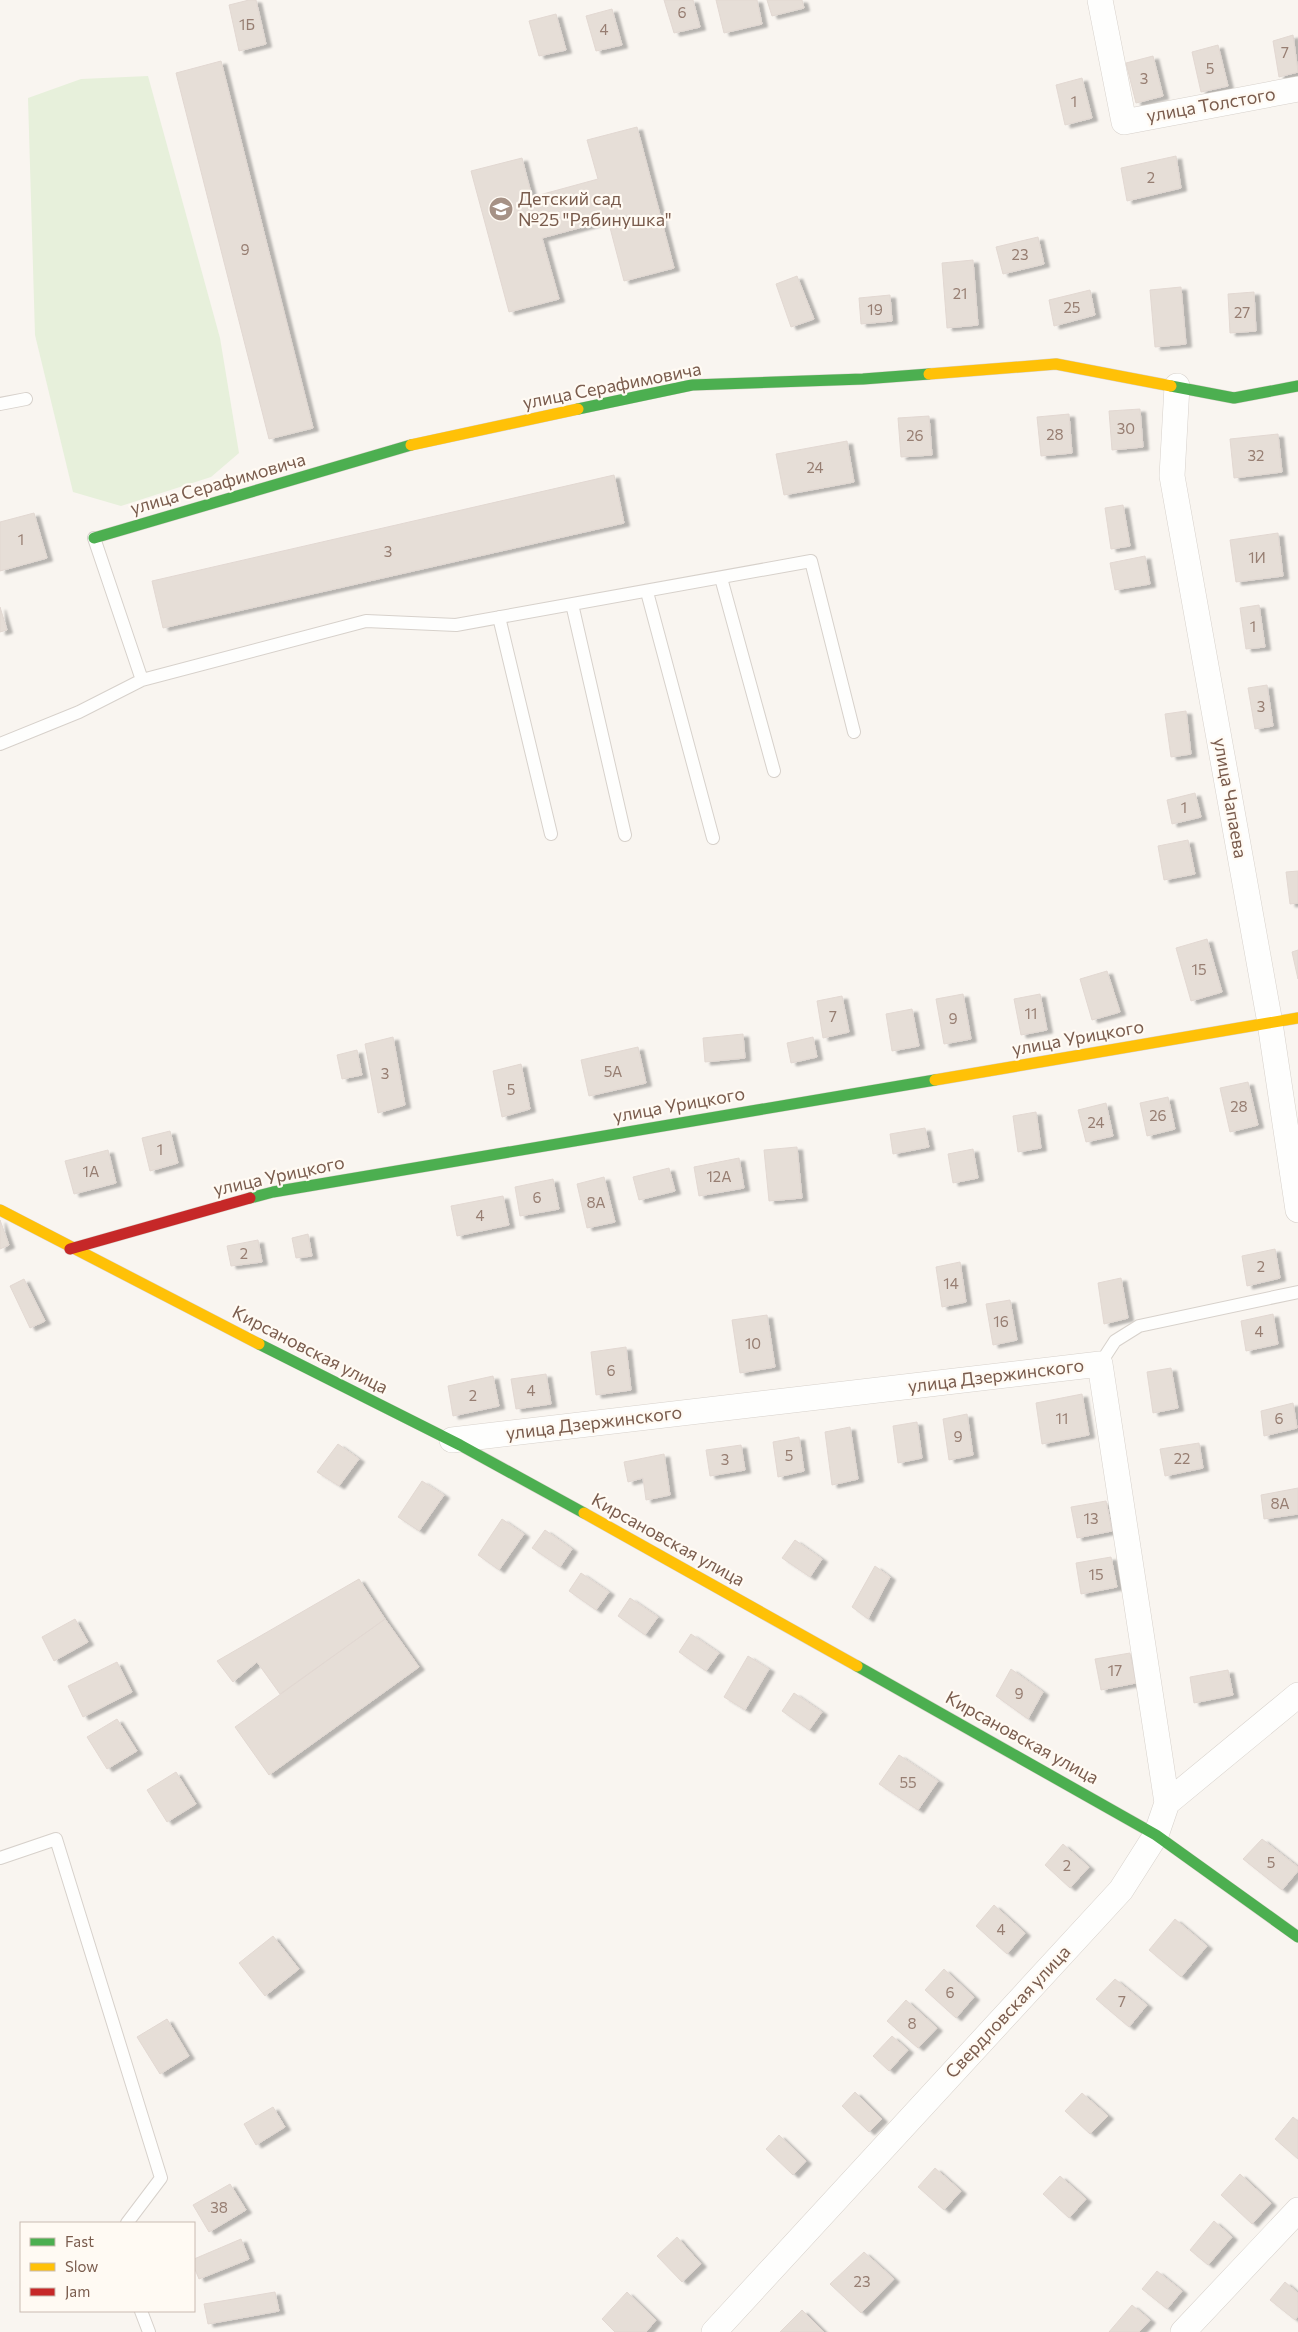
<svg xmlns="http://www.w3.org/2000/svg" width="1298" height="2332" viewBox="0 0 1298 2332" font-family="Commissioner,sans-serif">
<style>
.green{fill:#e7f0db}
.building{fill:#e6ded7;stroke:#e2d8d2;filter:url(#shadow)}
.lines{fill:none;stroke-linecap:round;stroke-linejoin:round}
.lane-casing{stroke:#d7d1cb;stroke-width:14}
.street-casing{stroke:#d7d1cb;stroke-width:26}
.fast-casing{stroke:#d9d2cb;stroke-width:12}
.slow-casing{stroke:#d9d2cb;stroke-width:12}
.jam-casing{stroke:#d9d2cb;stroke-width:12}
.lane{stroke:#fefefd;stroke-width:12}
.street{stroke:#fefefd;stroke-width:25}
.fast{stroke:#4caf50;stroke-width:11}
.slow{stroke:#ffc107;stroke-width:11}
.jam{stroke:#c62828;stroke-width:11}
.labels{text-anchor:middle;stroke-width:4.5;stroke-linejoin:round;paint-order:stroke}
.number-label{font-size:15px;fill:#977e72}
.street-label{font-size:18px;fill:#7a5c4d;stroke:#fffaf3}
.poi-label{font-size:18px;fill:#7a5c4d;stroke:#fffaf3;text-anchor:start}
</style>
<defs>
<filter id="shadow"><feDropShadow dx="5.5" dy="3" stdDeviation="1" flood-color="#0004"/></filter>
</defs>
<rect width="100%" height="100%" fill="#f9f5f0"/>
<path class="green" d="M148 76 220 338 239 453 211 477 121 506 73 492 35 335 28 98 81 79Z"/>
<path class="building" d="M249 0H256L266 44 239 51 229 5Z
M664 0H693L700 27 674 33Z
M716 0H757L762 24 724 33Z
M767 0H802L804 8 772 16Z
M612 9 622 45 596 51 586 16Z
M556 14 566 50 539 56 529 21Z
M1293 35 1298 72 1279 77 1273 41Z
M1218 45 1228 86 1201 92 1192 52Z
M1153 56 1163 96 1136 103 1126 63Z
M221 61 313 428 269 439 176 73Z
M1082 78 1092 118 1065 125 1056 85Z
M637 127 674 268 624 281 608 220 542 238 559 299 509 312 471 171 522 158 532 197 598 179 587 140Z
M1176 156 1181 188 1127 201 1121 168Z
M1038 237 1044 264 1003 274 996 247Z
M973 260 978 325 947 328 942 263Z
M797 276 814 319 791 327 776 284Z
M1181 287 1186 344 1155 347 1150 290Z
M1090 290 1095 315 1054 326 1049 300Z
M1254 292 1256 331 1230 333 1228 294Z
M890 295 892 321 861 324 859 298Z
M1140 409 1143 447 1112 450 1109 411Z
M1069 414 1072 453 1041 456 1037 417Z
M929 416 932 455 901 457 898 418Z
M1278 434 1282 472 1234 478 1230 439Z
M847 441 854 482 784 495 776 454Z
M614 475 624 523 163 628 152 581Z
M1123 505 1130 546 1111 549 1105 508Z
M34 513 47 558 0 571V522Z
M1278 533 1283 576 1236 582 1230 540Z
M1145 556 1150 584 1115 590 1110 563Z
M1259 605 1265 647 1246 649 1240 608Z
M0 607 7 630 0 632Z
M1267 685 1273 726 1255 729 1248 688Z
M1186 711 1191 754 1171 757 1165 714Z
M1195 793 1201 817 1172 824 1167 800Z
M1188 840 1195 874 1164 880 1158 846Z
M1298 871V903L1290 904 1286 872Z
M1207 939 1222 992 1191 1001 1176 948Z
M1298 950V979L1292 952Z
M1107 971 1120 1012 1092 1020 1080 979Z
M963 994 971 1039 944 1044 936 999Z
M1040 994 1047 1030 1021 1035 1014 999Z
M842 996 849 1032 823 1038 817 1001Z
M912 1009 919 1046 892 1051 886 1014Z
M743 1034 745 1058 705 1062 703 1038Z
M393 1037 405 1105 378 1113 365 1044Z
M813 1037 817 1057 791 1063 787 1043Z
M638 1047 646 1083 589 1096 581 1060Z
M357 1050 362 1075 342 1079 337 1055Z
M521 1064 530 1109 502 1117 493 1071Z
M1248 1082 1258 1125 1230 1132 1220 1088Z
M1168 1097 1175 1129 1147 1136 1140 1103Z
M1106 1103 1113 1136 1086 1142 1078 1110Z
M1036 1112 1041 1148 1018 1152 1013 1116Z
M925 1128 929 1147 893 1154 890 1134Z
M170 1131 178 1163 150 1171 142 1138Z
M797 1147 802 1198 769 1201 764 1150Z
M973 1149 978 1178 953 1183 948 1154Z
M108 1150 116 1183 74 1194 65 1161Z
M739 1158 744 1188 699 1196 694 1167Z
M669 1168 675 1191 639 1200 633 1177Z
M604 1177 615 1222 587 1228 577 1184Z
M553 1179 559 1209 520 1216 515 1187Z
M503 1196 509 1225 457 1236 451 1206Z
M0 1220 9 1245 0 1249Z
M308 1234 312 1256 296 1258 292 1238Z
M258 1240 262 1262 231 1266 227 1246Z
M1275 1249 1280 1278 1247 1286 1242 1256Z
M960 1262 966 1302 942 1307 936 1267Z
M1121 1278 1128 1318 1104 1324 1098 1283Z
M24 1279 45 1321 30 1328 10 1286Z
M1010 1300 1017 1340 993 1345 986 1304Z
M1273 1314 1278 1344 1246 1351 1241 1321Z
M767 1315 775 1367 740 1373 732 1320Z
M626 1347 631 1390 596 1395 591 1352Z
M1171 1368 1178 1408 1153 1413 1147 1372Z
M546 1374 551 1404 516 1409 511 1379Z
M493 1376 499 1406 453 1416 448 1386Z
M1082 1394 1089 1435 1042 1444 1036 1403Z
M1293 1403 1297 1428 1264 1436 1261 1411Z
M967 1414 973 1455 949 1460 943 1419Z
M917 1422 922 1458 898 1463 893 1426Z
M850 1427 858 1479 832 1485 825 1432Z
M799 1437 804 1471 778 1477 773 1442Z
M1199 1443 1203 1468 1165 1476 1160 1449Z
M338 1444 359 1459 339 1486 317 1472Z
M741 1445 745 1470 710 1476 706 1450Z
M664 1454 670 1495 646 1500 643 1478 628 1482 624 1462Z
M422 1481 444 1495 419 1531 398 1517Z
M1298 1488V1514L1264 1519 1261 1495Z
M1106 1501 1112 1531 1077 1538 1071 1507Z
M502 1519 524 1534 499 1570 478 1555Z
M545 1530 572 1549 560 1567 532 1548Z
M795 1540 822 1559 810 1577 782 1558Z
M1111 1557 1117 1587 1081 1594 1076 1563Z
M875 1566 890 1577 868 1619 852 1607Z
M581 1573 609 1592 596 1610 569 1591Z
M359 1579 385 1619 280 1694 257 1662 233 1682 217 1661Z
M630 1598 658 1617 645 1635 618 1616Z
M75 1619 88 1642 54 1661 42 1637Z
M385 1619 419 1667 269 1775 235 1727Z
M691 1634 719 1653 706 1671 679 1652Z
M1130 1653 1136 1683 1101 1690 1095 1659Z
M748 1656 769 1669 745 1710 724 1697Z
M117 1662 132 1692 83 1717 68 1686Z
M1011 1669 1043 1692 1028 1719 996 1696Z
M1228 1670 1233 1695 1194 1703 1190 1677Z
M794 1693 822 1712 809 1730 782 1711Z
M117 1719 137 1751 107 1769 87 1737Z
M899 1755 938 1781 918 1810 879 1784Z
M176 1772 196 1804 167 1822 147 1790Z
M1262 1839 1298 1867V1871L1282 1890 1243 1859Z
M1063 1844 1089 1867 1070 1888 1045 1865Z
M994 1905 1025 1933 1007 1954 976 1926Z
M1175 1919 1207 1946 1181 1977 1149 1950Z
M273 1936 299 1969 265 1996 239 1963Z
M944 1969 974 1997 956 2018 925 1990Z
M1115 1979 1147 2005 1129 2027 1096 1999Z
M906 2000 937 2028 918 2048 887 2021Z
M167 2019 189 2056 160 2074 137 2037Z
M892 2036 908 2050 889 2071 873 2056Z
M855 2092 882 2119 869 2132 842 2106Z
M1082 2093 1108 2116 1090 2134 1065 2111Z
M273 2107 285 2127 256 2145 244 2124Z
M1293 2117 1298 2121V2159L1275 2139Z
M779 2135 806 2161 793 2175 766 2149Z
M935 2168 961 2191 944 2210 918 2187Z
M1240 2174 1271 2203 1252 2224 1221 2195Z
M1060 2176 1086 2199 1069 2218 1043 2194Z
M230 2184 246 2210 209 2232 193 2205Z
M1214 2221 1232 2237 1208 2265 1190 2250Z
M677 2237 701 2264 682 2282 657 2256Z
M241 2239 249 2259 199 2279 194 2267V2259Z
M864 2252 894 2279 861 2313 830 2284Z
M1157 2271 1182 2291 1167 2309 1142 2289Z
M1285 2282 1298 2293V2316L1295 2320 1270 2300Z
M275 2292 279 2311 208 2324 204 2304Z
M627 2292 656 2320 646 2332H615L602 2319Z
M1132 2305 1150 2320 1139 2332H1109Z
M802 2310 824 2332H780Z"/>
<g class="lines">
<defs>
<path id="lane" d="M0 404 26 399
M94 538 142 680
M721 578 774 771
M647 592 713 838
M572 604 625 835
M499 617 551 834
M0 744 79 712 142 680 366 621 456 625 811 561 854 732
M1100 1364 1115 1341 1139 1326 1298 1292
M0 1858 56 1839 161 2178 127 2223
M141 2311 149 2332"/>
<path id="street" d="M1100 0 1124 122 1298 89
M1177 386 1172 476 1270 1023 1298 1210
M452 1440 1100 1364 1167 1803
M714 2332 1121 1890 1156 1835 1167 1803 1298 1695
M1183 2332 1298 2210"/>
<path id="fast" d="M1171 386 1234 398 1298 386
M578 409 692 385 863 379 929 374
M94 538 411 445
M250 1198 273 1192 935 1080
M259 1344 460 1445 584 1513
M857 1666 1156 1835 1298 1937"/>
<path id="slow" d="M929 374 1056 364 1171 386
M411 445 578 409
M935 1080 1298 1018
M0 1210 259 1344
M584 1513 857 1666"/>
<path id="jam" d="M70 1249 250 1198"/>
</defs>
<use href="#lane" class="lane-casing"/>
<use href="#street" class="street-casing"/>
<use href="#fast" class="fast-casing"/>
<use href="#slow" class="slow-casing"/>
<use href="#jam" class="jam-casing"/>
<use href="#lane" class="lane"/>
<use href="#street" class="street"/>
<use href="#fast" class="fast"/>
<use href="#slow" class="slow"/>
<use href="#jam" class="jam"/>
</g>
<defs>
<symbol id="school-disc" viewBox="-11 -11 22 22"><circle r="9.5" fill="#a69286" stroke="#fffaf3"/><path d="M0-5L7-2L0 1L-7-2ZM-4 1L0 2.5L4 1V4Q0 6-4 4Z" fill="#fff"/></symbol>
</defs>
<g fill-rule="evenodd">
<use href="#school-disc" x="487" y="195" width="28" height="28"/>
</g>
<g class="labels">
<g class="number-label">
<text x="682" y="18">6</text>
<text x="247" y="30">1Б</text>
<text x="604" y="35">4</text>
<text x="1285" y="58">7</text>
<text x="1210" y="74">5</text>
<text x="1144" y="84">3</text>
<text x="1074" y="107">1</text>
<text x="1151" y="183">2</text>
<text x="245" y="255">9</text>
<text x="1020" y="260">23</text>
<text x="960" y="299">21</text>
<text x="1072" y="313">25</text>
<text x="875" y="315">19</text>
<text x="1242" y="318">27</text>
<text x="1126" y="434">30</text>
<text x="1055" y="440">28</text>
<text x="915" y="441">26</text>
<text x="1256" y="461">32</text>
<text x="815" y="473">24</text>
<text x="21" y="545">1</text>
<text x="388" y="557">3</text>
<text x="1257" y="563">1И</text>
<text x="1253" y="632">1</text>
<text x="1261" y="712">3</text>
<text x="1184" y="813">1</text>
<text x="1199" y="975">15</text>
<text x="1031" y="1019">11</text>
<text x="833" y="1022">7</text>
<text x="953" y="1024">9</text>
<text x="613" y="1077">5А</text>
<text x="385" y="1079">3</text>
<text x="511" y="1095">5</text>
<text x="1239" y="1112">28</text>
<text x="1158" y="1121">26</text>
<text x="1096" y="1128">24</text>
<text x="160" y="1155">1</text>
<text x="91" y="1177">1А</text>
<text x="719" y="1182">12А</text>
<text x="537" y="1203">6</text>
<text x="596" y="1208">8А</text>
<text x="480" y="1221">4</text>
<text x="244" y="1259">2</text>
<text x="1261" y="1272">2</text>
<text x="951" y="1289">14</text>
<text x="1001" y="1327">16</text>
<text x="1259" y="1337">4</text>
<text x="753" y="1349">10</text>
<text x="611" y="1376">6</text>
<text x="531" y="1396">4</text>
<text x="473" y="1401">2</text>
<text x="1062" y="1424">11</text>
<text x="1279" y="1424">6</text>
<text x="958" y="1442">9</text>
<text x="789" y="1461">5</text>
<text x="1182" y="1464">22</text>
<text x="725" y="1465">3</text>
<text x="1280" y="1509">8А</text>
<text x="1091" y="1524">13</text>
<text x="1096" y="1580">15</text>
<text x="1115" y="1676">17</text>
<text x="1019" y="1699">9</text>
<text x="908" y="1788">55</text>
<text x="1271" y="1868">5</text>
<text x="1067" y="1871">2</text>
<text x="1001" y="1935">4</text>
<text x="950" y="1998">6</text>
<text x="1122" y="2007">7</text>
<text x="912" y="2029">8</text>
<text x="219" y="2213">38</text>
<text x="862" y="2287">23</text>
</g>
<g class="street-label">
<text transform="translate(1211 105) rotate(-10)" y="6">улица Толстого</text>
<text transform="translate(612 386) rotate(-11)" y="6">улица Серафимовича</text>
<text transform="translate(218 484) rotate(-16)" y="6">улица Серафимовича</text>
<text transform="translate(1230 798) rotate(80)" y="6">улица Чапаева</text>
<text transform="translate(1078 1038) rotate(-10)" y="6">улица Урицкого</text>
<text transform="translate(679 1105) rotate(-10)" y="6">улица Урицкого</text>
<text transform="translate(279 1176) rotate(-12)" y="6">улица Урицкого</text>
<text transform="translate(310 1350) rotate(27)" y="6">Кирсановская улица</text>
<text transform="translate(996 1376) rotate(-7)" y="6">улица Дзержинского</text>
<text transform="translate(594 1423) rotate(-7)" y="6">улица Дзержинского</text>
<text transform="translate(668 1540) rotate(29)" y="6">Кирсановская улица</text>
<text transform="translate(1022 1738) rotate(29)" y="6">Кирсановская улица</text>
<text transform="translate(1008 2012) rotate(-47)" y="6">Свердловская улица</text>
</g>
<g class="poi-label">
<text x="518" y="205">Детский сад<tspan x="518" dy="21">№25 "Рябинушка"</tspan></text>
</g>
</g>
<rect x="20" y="2222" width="175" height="90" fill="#fffaf3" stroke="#cabbb1"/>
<rect x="30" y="2238" width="25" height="8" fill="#4caf50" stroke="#cabbb1"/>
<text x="65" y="2247" font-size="15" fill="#7a5c4d">Fast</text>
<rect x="30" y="2263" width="25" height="8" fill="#ffc107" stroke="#cabbb1"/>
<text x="65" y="2272" font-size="15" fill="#7a5c4d">Slow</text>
<rect x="30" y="2288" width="25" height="8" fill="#c62828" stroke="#cabbb1"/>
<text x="65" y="2297" font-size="15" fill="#7a5c4d">Jam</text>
</svg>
